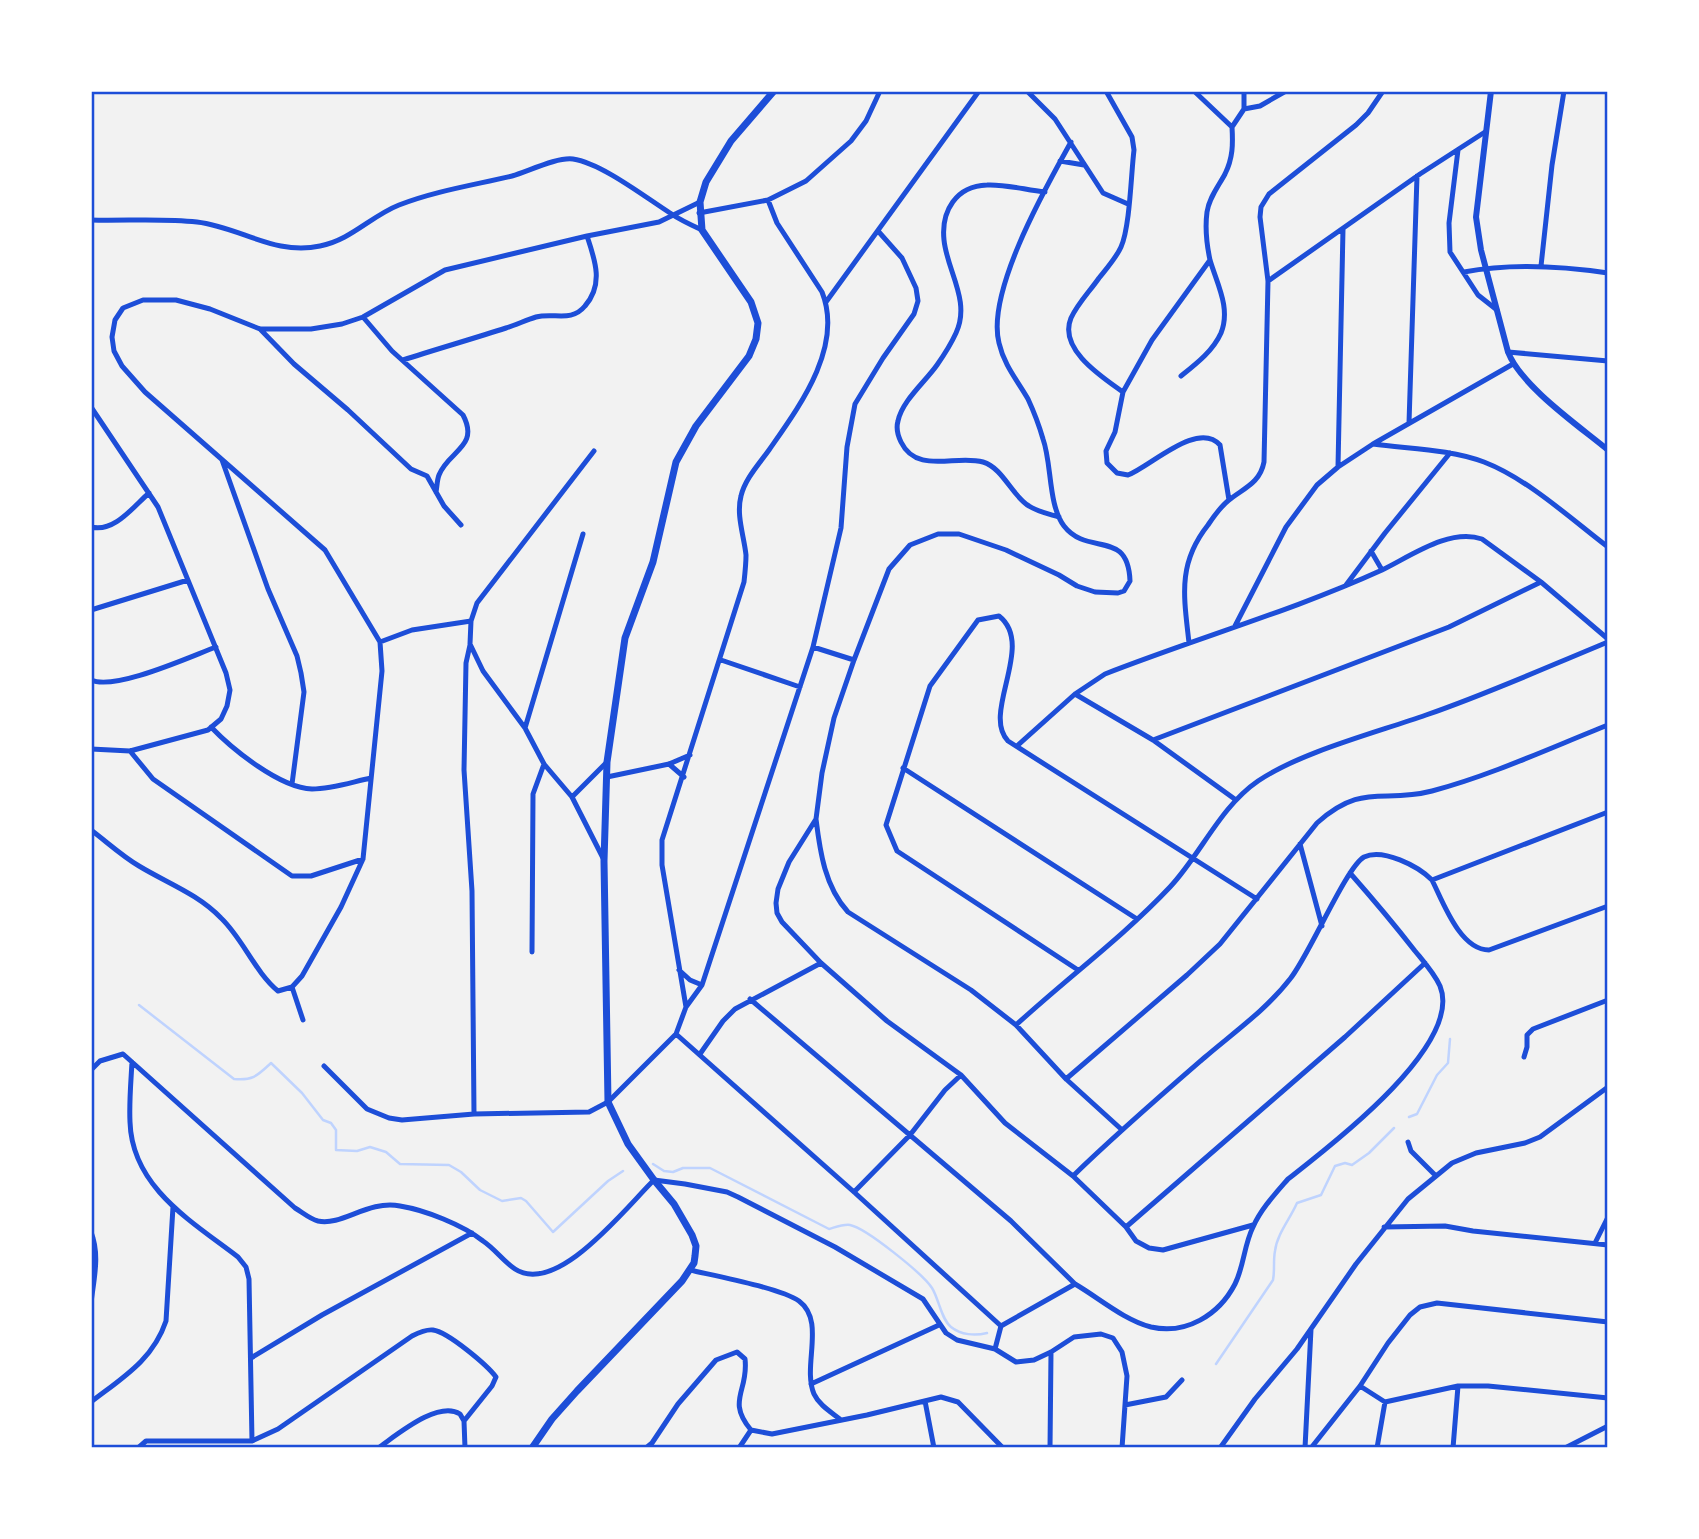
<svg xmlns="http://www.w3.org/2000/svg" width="1699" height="1539" viewBox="0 0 1699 1539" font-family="'Source Sans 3',sans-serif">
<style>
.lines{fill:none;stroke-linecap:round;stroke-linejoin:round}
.stream{stroke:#bfd3fe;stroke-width:2.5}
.minor{stroke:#1d4ed8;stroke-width:5}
.tertiary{stroke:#1d4ed8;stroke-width:6}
.secondary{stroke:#1d4ed8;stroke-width:7}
.neatline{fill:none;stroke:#1d4ed8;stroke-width:2.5}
</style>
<rect width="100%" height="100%" fill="#f2f2f2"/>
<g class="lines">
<path class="stream" d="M139 1005 234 1079C253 1081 258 1075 271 1063L302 1093 323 1120 331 1123 336 1130V1150L357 1151 370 1147 386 1152 400 1164 449 1165 461 1172 480 1190 502 1201 521 1198 526 1201 553 1232 608 1181 623 1171
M1409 1117 1417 1114 1437 1075 1448 1063 1450 1039
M653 1164 664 1171 673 1172 683 1168H710L829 1229C836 1227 844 1224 850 1225 866 1228 923 1274 932 1288 939 1299 941 1319 951 1327 961 1335 975 1336 987 1333
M1216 1364 1273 1280C1275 1270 1273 1261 1275 1251 1277 1234 1290 1219 1297 1203L1321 1195 1335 1166 1345 1163 1352 1165 1369 1153 1394 1128"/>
<path class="minor" d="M1027 91 1055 119 1103 193 1128 204
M1106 91 1132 137 1134 150C1131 174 1130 227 1121 247 1116 258 1107 268 1099 278 1090 291 1078 303 1071 318 1058 349 1102 377 1123 392
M1194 91 1232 127
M1244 109 1260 106 1286 91
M1232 127 1244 109V91
M1071 142C1046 187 986 292 999 343 1004 365 1017 380 1028 399 1034 412 1039 425 1043 439 1052 464 1048 505 1064 526 1088 557 1128 528 1130 581L1124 591 1118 593 1095 592 1077 586 1059 575 1006 550 959 534H938L910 545 889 569 854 660 834 718 822 773 816 819 789 862 778 889 776 903 777 913 782 922 821 963 887 1021 961 1075 1005 1123 1073 1176 1126 1227 1136 1241 1149 1248 1163 1250 1253 1225
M1458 150 1449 223 1450 252 1478 295 1497 310
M1060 161 1084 165
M1045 192C1026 190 1005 184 987 185 956 186 941 211 944 240 947 271 971 301 956 333 951 344 944 355 937 365 925 382 902 401 898 421 896 428 898 436 901 442 917 475 956 454 983 462 1003 468 1012 496 1029 506 1038 512 1049 514 1059 517
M699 213 768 200 806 181 851 141 866 121 880 91
M91 220C126 221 162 218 197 222 240 227 275 256 320 246 351 240 371 216 399 205 435 191 474 185 512 176 529 171 557 157 573 159 601 163 645 197 670 213 680 220 691 225 702 230
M1210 260 1152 340 1123 392 1115 432 1106 451 1107 463 1117 473 1128 475C1151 466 1198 420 1220 445L1229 500
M1541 266 1552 165 1564 91
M1464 272C1511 263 1561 266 1608 273
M1268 281 1420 174 1485 132
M826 302 979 91
M363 317 392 351 463 415C480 447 448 451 439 475 437 480 437 487 436 492
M260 329 294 364 348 410 411 469 427 476 444 506 461 525
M1508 352 1608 361
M403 360C437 349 472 339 506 328 516 325 526 320 536 317 554 312 571 323 585 306 604 284 595 260 587 236
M1181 376C1196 364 1213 351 1221 333 1231 308 1217 284 1210 260 1207 246 1205 227 1207 212 1209 198 1218 187 1225 174 1233 158 1233 144 1232 127
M91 407 158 507 226 673 230 690 227 706 221 719 208 730 130 751 91 749
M1409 423 1417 176
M1373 444C1410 449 1450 449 1484 462 1528 479 1571 519 1608 547
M594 451 477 603 471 621 470 644 483 671 525 728 544 764 572 797 603 858
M222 460 268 589 297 656 301 673 304 692 292 784
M1338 467 1343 229
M91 527C114 533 133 507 149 493
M1371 551 1382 570
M1346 585 1385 533 1450 453
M91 610 188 580
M1235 626 1286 527 1317 485 1338 467 1373 444 1513 364
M380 642 412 630 471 621
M1189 643C1184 597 1177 564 1208 525 1214 516 1220 507 1229 500 1244 488 1260 483 1264 462L1268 281 1260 217 1261 207 1269 194 1356 125 1368 113 1383 91
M470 645 466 663 464 770 472 891 474 1114
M813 647 854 660
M721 660 800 687
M91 680C115 691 189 657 216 647
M1075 694 1153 740 1236 800
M211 727C232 749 280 788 312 789 332 789 352 782 371 778
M525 728 583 534
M1153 740 1449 627 1541 582
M1017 746 1075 694 1105 674C1197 638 1292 611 1382 570 1411 556 1449 528 1482 539L1541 582 1608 639
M130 751 153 779 292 876H311L363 859
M669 764 684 777
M903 768 1137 919
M607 777 669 764 690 755
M572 797 607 762
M816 819C820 852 825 887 848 912L971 990 1016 1025 1066 1079 1121 1129
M91 830C107 842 122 856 139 866 167 883 198 894 221 918 243 939 255 972 278 991L292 987
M1300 844 1322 926
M1432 880 1608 812
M532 952 533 794 544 764
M679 970 690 980 702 985
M1078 970 897 851 886 825 930 686 978 620 999 616C1036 645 981 713 1008 741L1257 899
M292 987 302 976 341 907 363 859 382 671 380 642 325 550 145 392 122 366 114 351 112 337 115 320 123 308 143 300H176L210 309 260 329H311L342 324 363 317 445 270 587 236 659 222 700 202
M292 987 303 1020
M750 999 1011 1221 1075 1284
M686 1007 662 865V840L744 582C745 573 746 564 746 555 744 536 736 515 741 496 745 479 759 464 769 450 799 407 844 347 822 292L777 223 768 200
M1016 1025C1067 978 1123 937 1170 887 1201 854 1220 807 1258 781 1301 752 1375 733 1426 715 1487 694 1547 667 1608 642
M676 1034 854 1192 1001 1326
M700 1054 723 1021 735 1009 821 963
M1524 1057 1527 1047V1035L1533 1029 1608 1000
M132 1062C131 1081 129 1102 130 1122 132 1187 191 1221 238 1257L246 1267 249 1279 252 1441
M324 1066 367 1109 389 1118 402 1120 474 1114 589 1112 608 1102 676 1034 686 1007 702 985 813 647 841 528 847 447 855 404 883 358 914 314 918 301 916 288 902 258 878 231
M91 1070 100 1061 123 1054 295 1208C302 1212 310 1219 318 1221 343 1226 367 1200 400 1206 425 1210 463 1225 483 1241 495 1249 503 1261 515 1269 557 1297 627 1206 654 1180L685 1184 727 1192 738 1197 835 1247 923 1299 946 1333 957 1340 995 1349 1016 1362 1034 1360 1051 1352 1074 1337 1101 1334 1113 1338 1122 1352 1127 1376 1122 1448
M1066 1079 1187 975 1220 944 1317 823C1363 782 1382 804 1432 791 1492 775 1550 748 1608 725
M1408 1142 1411 1151 1435 1175
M1073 1176C1115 1135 1159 1097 1204 1058 1233 1033 1266 1010 1290 979 1309 956 1346 867 1364 857 1383 848 1418 866 1432 880 1443 902 1460 950 1489 950L1608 906
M854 1192 910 1135 945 1090 961 1075
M1126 1227 1345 1037 1425 963
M1384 1227 1445 1226 1473 1231 1608 1245
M91 1232C100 1255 94 1278 91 1303
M1595 1243 1608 1217
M690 1270C716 1276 780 1288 799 1301 826 1321 802 1366 814 1394 819 1405 831 1412 841 1420
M1001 1326 1075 1284C1099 1298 1124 1320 1151 1327 1186 1335 1219 1315 1235 1284 1244 1266 1244 1245 1253 1227 1261 1209 1275 1194 1288 1179 1329 1147 1464 1045 1440 986 1434 973 1424 962 1415 951 1394 924 1372 898 1350 873
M995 1349 1001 1326
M251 1358 322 1315 472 1233
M811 1384 939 1325
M1360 1386 1385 1402 1458 1386H1488L1608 1398
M925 1401 934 1448
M91 1402C122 1378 153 1360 166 1321L173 1207
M1125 1405 1166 1397 1182 1380
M138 1448 146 1441H252L278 1429 412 1336C418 1333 426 1329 433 1330 448 1332 487 1365 496 1377L492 1386 464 1421 465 1448
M378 1448C397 1435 438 1400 460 1414L464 1421
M646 1448 652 1443 678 1404 716 1360 737 1352 745 1359C749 1391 726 1400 751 1430L772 1434 867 1415 941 1397 958 1402 1003 1448
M739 1448 751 1430
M1050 1448 1051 1352
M1220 1448 1255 1399 1297 1349 1356 1264 1408 1199 1452 1163 1476 1153 1525 1143 1540 1137 1608 1087
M1305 1448 1311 1329
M1311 1448 1360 1386 1388 1343 1410 1315 1420 1307 1437 1303 1608 1322
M1377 1448 1385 1402
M1453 1448 1458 1386
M1565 1448 1608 1426"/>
<path class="tertiary" d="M1491 91 1476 217 1481 250 1508 352C1521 386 1579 426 1608 450"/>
<path class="secondary" d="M532 1448 552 1419 577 1391 682 1281 694 1263 695 1256 696 1246 692 1235 674 1204 654 1180 628 1144 608 1102 604 861 607 762 625 638 653 562 676 462 696 426 749 356 756 339 758 323 751 302 702 230 700 202 706 182 731 141 774 91"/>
</g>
<rect width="1699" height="1539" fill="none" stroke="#ffffff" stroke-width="186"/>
<rect x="93" y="93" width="1513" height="1353" class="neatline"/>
</svg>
